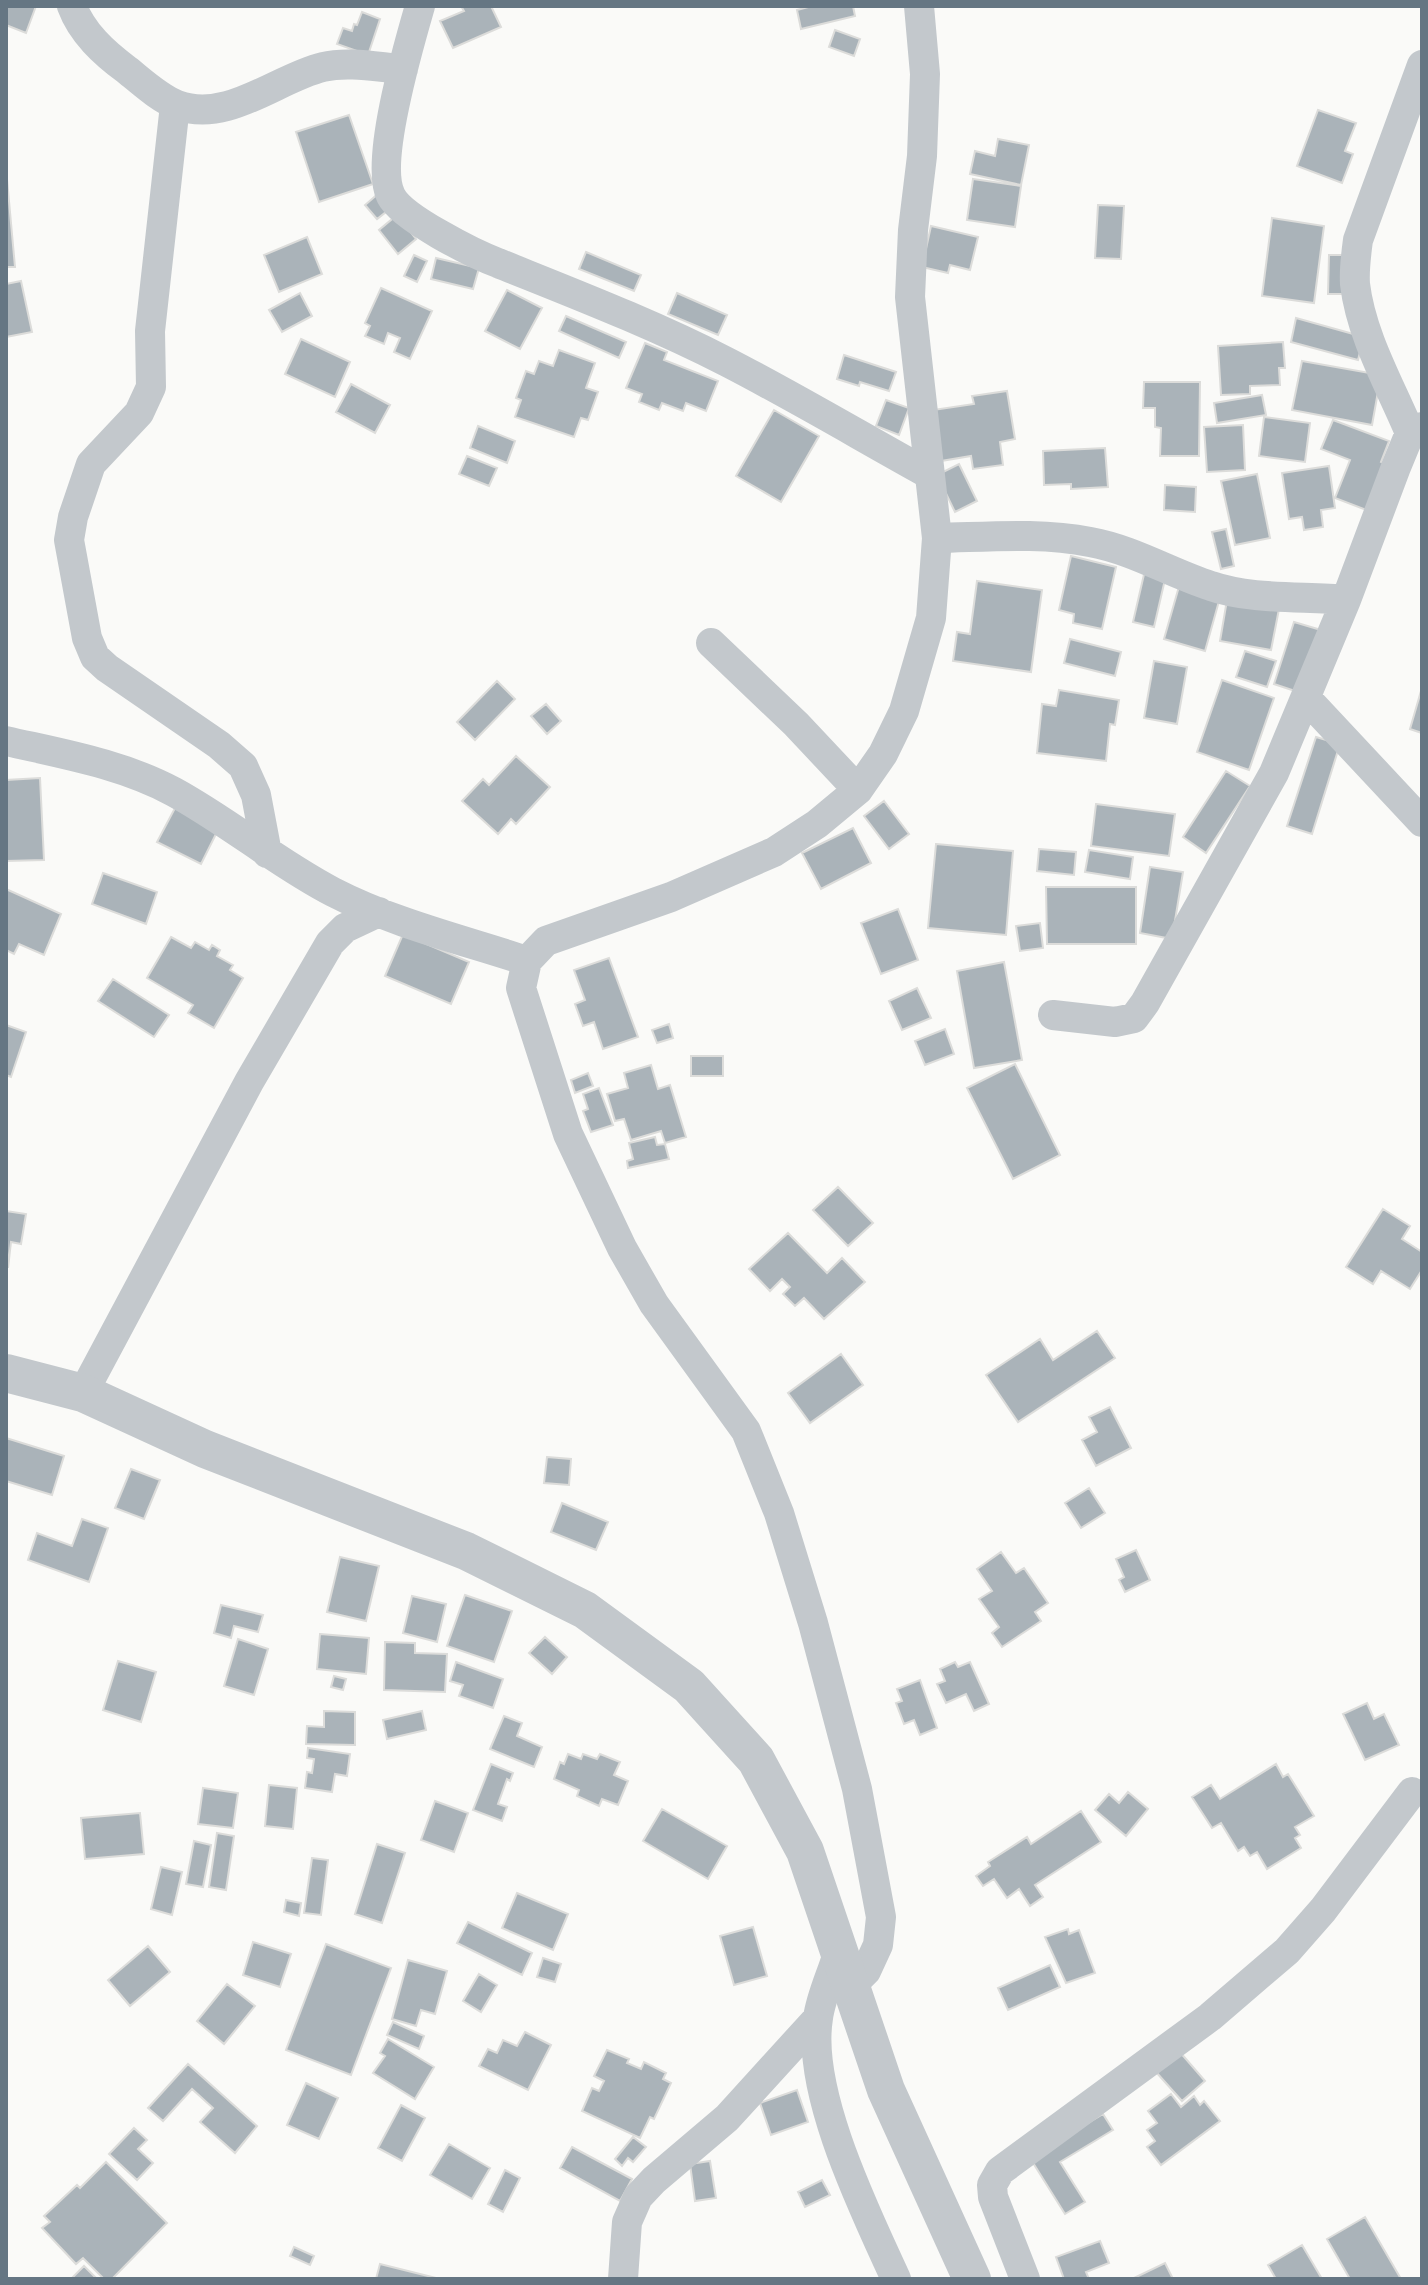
<svg xmlns="http://www.w3.org/2000/svg" width="1428" height="2285" viewBox="0 0 1428 2285" font-family="Commissioner,sans-serif">
<style>
.building{fill:#aab3b9;stroke:#dcdcda;stroke-width:2}
.lines{fill:none;stroke-linecap:round;stroke-linejoin:round}
.minor{stroke:#c3c8cc;stroke-width:30}
.tertiary{stroke:#c3c8cc;stroke-width:38}
</style>
<rect width="100%" height="100%" fill="#fafaf8"/>
<path class="building" d="M6 6H36L26 33 6 25Z
M461 6H491L501 27 453 48 440 21 464 11Z
M812 6H853L855 16 801 29 797 10Z
M362 12 380 19 368 55 337 44 343 28 352 31 354 24 357 25Z
M835 30 860 39 854 56 829 47Z
M1318 110 1356 123 1345 151 1353 154 1342 183 1297 166Z
M349 115 373 184 319 202 296 132Z
M998 139 1029 145 1021 185 970 174 975 151 995 156Z
M7 179 15 267H6V180Z
M973 179 1021 186 1015 227 967 220Z
M379 193 391 208 377 219 365 205Z
M1098 205 1124 206 1121 259 1095 258Z
M397 215 416 239 398 254 379 230Z
M1272 218 1324 226 1314 303 1262 296Z
M931 226 978 237 970 270 950 265 948 273 922 267Z
M307 237 322 274 279 292 264 255Z
M586 252 641 275 634 291 579 269Z
M414 255 427 261 417 282 404 276Z
M1329 255H1346V294H1328Z
M436 258 479 268 473 289 431 279Z
M21 281 32 332 6 337V284Z
M381 288 432 311 410 359 394 352 400 338 388 333 384 344 365 336 370 326 365 323Z
M507 290 542 308 520 349 485 331Z
M300 293 312 316 282 332 269 310Z
M677 293 727 315 718 335 668 314Z
M566 316 626 342 619 358 559 331Z
M1296 318 1364 337 1358 360 1291 342Z
M301 339 350 362 335 397 285 374Z
M1283 342 1285 368H1279L1280 385 1250 386V394L1221 395 1218 346Z
M645 343 667 352 664 360 718 381 706 411 686 403 683 411 662 403 659 410 639 402 642 394 626 388Z
M559 350 595 363 586 388 598 392 588 420 581 418 574 437 515 417 521 400 516 398 526 371 534 374 539 361 553 366Z
M844 355 896 372 889 391 860 382 859 386 837 379Z
M1302 361 1381 375 1372 425 1292 410Z
M1144 382H1200L1199 456H1160L1161 428 1155 427V408H1143Z
M351 384 390 405 375 433 336 412Z
M1007 391 1015 439 1000 442 1003 465 973 469 971 456 941 461 933 410 974 404 972 396Z
M1262 395 1266 415 1217 423 1214 403Z
M886 400 909 408 899 435 876 426Z
M774 410 819 436 781 502 736 476Z
M1264 417 1310 423 1305 462 1259 456Z
M1333 420 1389 441 1381 462 1387 464 1369 511 1335 498 1350 460 1321 449Z
M1243 425 1245 470 1207 472 1204 427Z
M478 426 515 441 507 463 470 448Z
M1105 448 1108 487 1071 489V484L1044 485 1043 451Z
M467 456 497 468 489 486 459 474Z
M959 464 977 501 955 512 937 475Z
M1329 466 1335 508 1321 510 1323 527 1304 530 1302 517 1289 519 1282 473Z
M1257 474 1270 538 1235 545 1221 481Z
M1165 485 1196 487 1195 512 1164 510Z
M1226 529 1234 566 1221 569 1212 532Z
M1071 556 1116 567 1102 629 1073 623 1074 614 1059 610Z
M1145 570 1166 575 1154 627 1133 622Z
M977 581 1042 590 1031 672 953 661 957 632 970 634Z
M1180 583 1221 594 1205 651 1164 639Z
M1227 600 1279 609 1271 650 1220 641Z
M1294 622 1321 630 1301 693 1274 684Z
M1070 639 1121 652 1115 676 1064 663Z
M1245 651 1276 661 1267 687 1236 677Z
M1154 661 1187 667 1177 724 1144 718Z
M1222 680 1274 698 1249 770 1197 752Z
M497 681 515 699 475 740 457 722Z
M1059 690 1119 700 1115 725 1110 724 1106 761 1037 753 1042 704 1056 706Z
M1421 691 1422 692V733L1410 729Z
M546 704 561 721 547 734 531 716Z
M1316 737 1340 744 1312 834 1287 826Z
M516 756 550 787 516 824 511 819 498 834 462 801 483 779 489 785Z
M1226 771 1250 786 1206 853 1183 837Z
M40 778 44 860 6 861V780Z
M884 801 909 834 889 849 864 816Z
M1096 804 1175 814 1169 856 1091 846Z
M175 808 218 830 201 864 157 842Z
M853 828 871 863 821 889 802 853Z
M936 844 1013 851 1006 935 928 928Z
M1039 849 1076 852 1074 875 1037 871Z
M1089 850 1133 857 1130 879 1085 872Z
M1150 867 1183 872 1172 939 1140 933Z
M103 873 157 892 146 924 92 904Z
M1046 887H1136V944H1047Z
M6 889 61 914 44 955 19 944 14 954 6 950Z
M898 909 918 960 881 974 861 923Z
M1040 923 1043 948 1020 951 1016 926Z
M403 934 469 962 451 1004 385 976Z
M171 937 191 948 195 942 209 950 212 945 220 950 217 956 233 965 230 970 243 978 214 1028 188 1013 193 1005 147 978Z
M609 958 638 1037 603 1049 594 1022 583 1026 575 1004 585 1000 574 970Z
M1004 962 1022 1060 974 1068 957 971Z
M113 979 169 1015 154 1037 98 1001Z
M917 988 931 1018 902 1030 889 1001Z
M669 1024 673 1038 657 1043 652 1030Z
M6 1025 26 1032 11 1077 6 1075Z
M945 1029 954 1054 925 1065 915 1041Z
M691 1056H723V1076H691Z
M1015 1064 1060 1155 1013 1179 967 1088Z
M651 1065 658 1089 670 1085 686 1137 665 1143 661 1131 631 1140 624 1119 615 1121 607 1094 628 1088 624 1073Z
M588 1073 593 1086 575 1093 571 1080Z
M599 1088 613 1125 591 1132 583 1111 588 1109 583 1094Z
M655 1137 657 1145 665 1144 669 1159 628 1168 627 1161 633 1159 629 1143Z
M838 1187 873 1223 848 1246 813 1210Z
M1383 1209 1410 1226 1402 1239 1422 1252V1270L1410 1289 1381 1271 1373 1284 1346 1267Z
M6 1211 26 1214 21 1244 11 1242 8 1268Z
M788 1233 827 1273 842 1258 865 1282 824 1319 804 1298 795 1306 783 1294 790 1287 782 1279 770 1291 749 1269Z
M1097 1331 1115 1358 1018 1422 986 1375 1040 1339 1053 1360Z
M841 1354 863 1385 810 1423 788 1393Z
M1110 1407 1131 1448 1096 1466 1082 1440 1097 1432 1089 1417Z
M6 1438 64 1456 52 1495 6 1481Z
M547 1457 571 1459 569 1485 544 1483Z
M131 1469 160 1480 144 1519 115 1508Z
M1089 1488 1105 1513 1081 1528 1065 1503Z
M562 1503 608 1522 596 1550 551 1532Z
M82 1519 108 1528 89 1582 28 1560 37 1533 72 1546Z
M1136 1550 1150 1580 1125 1592 1119 1580 1124 1577 1116 1559Z
M1001 1552 1016 1573 1024 1568 1048 1603 1035 1612 1041 1621 1002 1647 992 1633 999 1627 979 1599 992 1591 977 1569Z
M340 1557 379 1566 366 1621 327 1612Z
M465 1595 512 1611 494 1662 447 1646Z
M412 1596 446 1604 437 1642 403 1633Z
M221 1605 263 1615 258 1632 234 1626 231 1638 214 1633Z
M320 1634 369 1638 366 1674 317 1669Z
M545 1637 567 1657 552 1674 529 1653Z
M238 1639 268 1649 254 1695 224 1686Z
M385 1642 415 1643V1653L447 1654 445 1692 384 1690Z
M118 1661 156 1672 141 1722 103 1710Z
M456 1662 503 1679 493 1708 459 1696 463 1685 450 1681Z
M955 1662 958 1667 970 1662 989 1704 974 1711 966 1694 946 1703 937 1684 945 1681 940 1669Z
M334 1676 346 1679 343 1690 331 1687Z
M920 1680 937 1728 920 1735 914 1720 904 1724 896 1703 902 1701 897 1689Z
M1367 1703 1374 1719 1384 1714 1399 1745 1365 1760 1343 1714Z
M324 1711 355 1712V1745L306 1744 307 1726 324 1727Z
M422 1711 426 1730 387 1739 383 1720Z
M504 1716 522 1723 517 1736 542 1747 534 1767 490 1749Z
M308 1748 350 1754 347 1776 335 1774 332 1792 305 1788 307 1772 312 1773 314 1759 307 1758Z
M568 1754 581 1759 583 1754 597 1759 600 1754 620 1762 614 1775 628 1781 618 1805 602 1799 599 1806 577 1796 579 1790 554 1779 560 1762 564 1764Z
M491 1764 513 1773 510 1781 507 1779 498 1804 507 1807 502 1821 473 1810Z
M1276 1764 1283 1777 1288 1774 1314 1816 1295 1827 1300 1835 1295 1838 1301 1848 1267 1869 1257 1852 1250 1856 1244 1847 1238 1851 1221 1823 1212 1828 1192 1797 1211 1785 1220 1799Z
M269 1785 297 1788 293 1829 265 1826Z
M203 1788 238 1793 233 1828 198 1824Z
M1128 1792 1148 1809 1126 1836 1095 1810 1109 1794 1119 1803Z
M435 1801 468 1813 454 1852 421 1840Z
M662 1809 727 1846 708 1879 643 1841Z
M1081 1811 1101 1842 1035 1885 1043 1897 1030 1906 1019 1889 1007 1898 994 1879 983 1886 976 1876 990 1866 988 1862 1027 1837 1031 1844Z
M140 1813 144 1854 85 1859 81 1818Z
M217 1833 234 1836 226 1890 209 1887Z
M194 1841 211 1845 203 1887 186 1884Z
M377 1844 405 1853 382 1923 355 1914Z
M312 1858 328 1860 321 1915 304 1913Z
M161 1867 182 1872 172 1915 151 1909Z
M517 1893 568 1914 553 1950 502 1928Z
M286 1900 301 1903 299 1916 284 1912Z
M468 1922 532 1953 522 1975 457 1943Z
M753 1927 767 1976 734 1985 720 1936Z
M1068 1929 1069 1934 1079 1930 1095 1973 1066 1983 1045 1937Z
M253 1942 291 1954 280 1987 243 1975Z
M326 1944 391 1968 351 2075 286 2050Z
M148 1946 170 1972 130 2006 108 1980Z
M543 1958 561 1964 555 1982 537 1977Z
M408 1960 447 1971 435 2014 421 2010 416 2026 392 2019Z
M1050 1965 1060 1987 1008 2010 998 1988Z
M479 1974 497 1985 481 2012 463 2001Z
M227 1984 255 2006 224 2044 197 2021Z
M393 2022 424 2036 419 2049 387 2035Z
M525 2032 551 2045 528 2090 479 2066 488 2049 497 2053 503 2040 517 2046Z
M388 2039 434 2067 415 2099 373 2073 385 2056 380 2053Z
M607 2050 629 2059 627 2063 641 2069 644 2062 666 2073 663 2079 671 2083 654 2119 650 2117 640 2138 582 2111 592 2088 599 2091 604 2081 594 2076Z
M1179 2051 1205 2081 1182 2101 1156 2072Z
M188 2064 257 2126 235 2153 200 2122 213 2108 192 2089 163 2121 148 2108Z
M306 2083 338 2098 319 2139 287 2125Z
M797 2090 808 2122 771 2135 760 2103Z
M1171 2094 1181 2107 1194 2096 1200 2105 1204 2101 1220 2121 1161 2165 1147 2147 1155 2141 1147 2130 1157 2123 1148 2111Z
M401 2105 425 2118 402 2161 378 2148Z
M1103 2114 1113 2130 1060 2162 1085 2202 1065 2214 1030 2158Z
M134 2128 147 2140 138 2149 153 2163 137 2180 109 2154Z
M633 2137 646 2147 633 2162 628 2158 622 2166 615 2159Z
M449 2144 490 2168 472 2199 430 2175Z
M572 2147 632 2179 620 2201 560 2168Z
M710 2161 716 2198 695 2201 690 2164Z
M106 2162 167 2223 112 2279H104L83 2258 76 2264 42 2228 50 2222 44 2216 77 2185 80 2188Z
M505 2170 520 2178 503 2212 488 2204Z
M822 2180 830 2195 805 2207 798 2192Z
M1365 2217 1401 2279H1350L1327 2239Z
M1100 2241 1109 2263 1086 2272 1089 2279H1064L1056 2257Z
M1302 2245 1322 2279H1276L1268 2265Z
M294 2247 314 2256 310 2265 290 2256Z
M1165 2263 1173 2279H1132Z
M380 2264 440 2279H376Z
M84 2266 97 2279H71Z"/>
<g class="lines">
<path class="minor" d="M72 6C82 33 104 53 127 70 142 82 159 98 177 105 228 124 277 78 323 67 348 61 377 67 403 69
M420 6C409 44 374 163 391 196 402 218 474 254 498 263 575 294 653 324 727 362 795 397 862 437 929 474
M175 105 150 331 151 387 139 413 91 464 73 517 69 540 87 638 95 657 107 668 219 745 243 766 256 795 267 853
M1410 433C1391 387 1361 336 1355 284 1354 269 1356 255 1358 240L1422 65
M937 538C987 537 1040 532 1090 542 1134 550 1170 573 1211 586 1251 600 1304 596 1346 600
M711 643 796 724 858 790
M1306 698 1422 822
M6 741C63 754 122 764 174 792 229 822 277 863 333 892 393 923 463 940 527 961
M1053 1015 1115 1022 1134 1018 1145 1003 1274 773 1346 600 1396 467 1410 433 1422 427
M83 1393 249 1082 330 943 345 928 379 912
M838 1953C832 1974 821 1996 818 2018 806 2092 865 2211 896 2279
M851 1986 866 1971 878 1945 881 1917 857 1789 813 1623 779 1513 746 1431 654 1304 622 1248 568 1134 521 988 527 961 546 941 671 897 774 852 817 824 858 790 883 754 904 711 931 618 937 538 910 297 913 230 922 156 925 74 919 6
M623 2279 627 2222 638 2197 654 2180 727 2118 818 2018
M1025 2279 993 2197 992 2185 1000 2171 1210 2017 1287 1951 1323 1910 1412 1792"/>
<path class="tertiary" d="M6 1373 83 1393 205 1449 466 1551 585 1610 689 1686 756 1760 805 1851 886 2090 972 2279"/>
</g>
<rect width="1428" height="2285" fill="none" stroke="#657683" stroke-width="16"/>
</svg>
